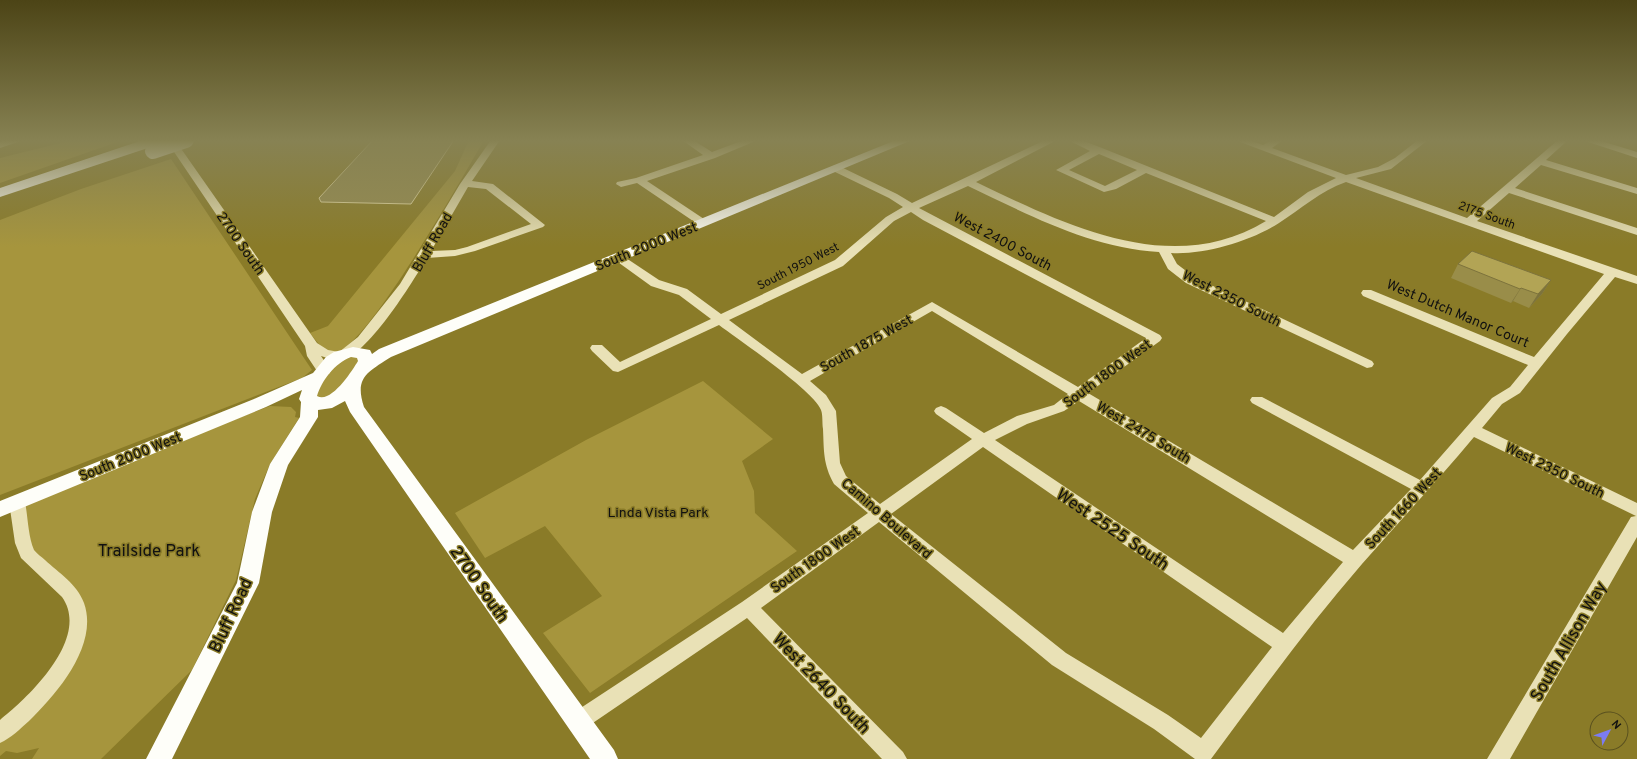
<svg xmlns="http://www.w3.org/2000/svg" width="1637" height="759" viewBox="0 0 1637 759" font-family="Overpass,sans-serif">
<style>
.green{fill:#a6953d}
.water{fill:#968c52;stroke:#e9deab}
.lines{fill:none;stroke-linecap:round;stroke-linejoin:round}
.minor{fill:#e9e1b6;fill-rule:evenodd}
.major{fill:#fefef9;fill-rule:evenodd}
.highway{fill:#fff;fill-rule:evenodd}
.highway-bridge{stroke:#fff;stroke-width:16}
.wall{fill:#998d49}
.shaded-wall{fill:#7d733c}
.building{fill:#b2a455;stroke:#7d733c}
.labels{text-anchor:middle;stroke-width:3;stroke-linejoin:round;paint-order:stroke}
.far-street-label{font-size:12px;fill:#111;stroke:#8a7b28}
.street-label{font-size:14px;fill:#111;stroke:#8a7b28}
.park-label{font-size:14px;fill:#111;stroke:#8a7b28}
.near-street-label{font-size:17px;fill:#111;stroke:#8a7b28}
.near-park-label{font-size:17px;fill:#111;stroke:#8a7b28}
</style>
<rect width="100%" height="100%" fill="#8a7b28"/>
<path class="green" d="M73 140H123L0 183V158Z
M469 140H484C465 173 366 349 336 352 324 353 317 342 310 333L328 326 455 171Z
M171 159 312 370 302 378 0 495V220L81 189Z
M350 356 356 357 360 360 339 392 318 399 315 391 336 363Z
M703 381 773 439 742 461 754 491 755 513 797 551 590 693 543 633 602 596 545 526 485 558 455 513 586 440Z
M270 406 291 407 296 412 295 417 299 418 270 464 255 499 236 580 192 670 101 759H32L39 748 17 753 6 751 0 756V733L62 668 75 603 35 561 17 502Z"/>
<path class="water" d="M373 140H454L411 204 321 202 319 198Z"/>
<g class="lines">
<path class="minor" d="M7 140H24L0 148V142Z
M166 140H175L317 343 328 350 339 352 358 337 400 284 460 184 491 140H500L472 181 493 184 545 225 543 227 475 251 455 256 427 258C413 281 366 359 339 360 334 360 327 358 321 356L331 371 329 374H319L307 356 305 346ZM468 187 486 189 531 224 467 247 455 250 431 251Z
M682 140H693L712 152 744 140H758L715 158 647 181 707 221 709 223 707 225H699L637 183 621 187 616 184 617 182 636 178 703 155Z
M1045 140H1057L976 182C1064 224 1171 279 1266 221L1146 173 1116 189 1104 192 1056 170 1090 151 1068 140H1081L1102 148 1274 217 1308 192 1336 178 1235 140H1249L1263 145 1272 140H1283L1272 148 1346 175 1378 167 1395 158 1418 140H1428L1391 169 1356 178 1467 218 1558 140H1568L1546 160 1637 188V194L1541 165 1515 188 1637 228V235L1509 193 1477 221 1637 276V284L1615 277 1567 334 1520 393 1502 404 1482 428 1637 503V537L1510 759H1487L1631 517 1636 516 1474 437C1438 480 1399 522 1362 564 1308 626 1260 693 1211 759H1195L1154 729 1052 665 879 522 761 608 903 752 907 759H882L747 618 584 729 577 732 570 729 567 722 570 715 742 602 868 513 834 484C823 464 824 451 823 429 822 423 823 415 821 410 814 391 739 340 719 325L618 372 613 371 592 351 590 348 592 345H602L620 362 711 319 679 295 651 286 615 260 613 258 615 256H623L659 280 687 289 721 314 835 260 886 217 903 207 889 198 833 171 832 169 833 167H841L897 194 912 203ZM1099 154 1137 170 1105 186 1069 170ZM1346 182 1604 274 1534 357 1371 290H1363L1361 293 1363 296 1528 365 1510 387 1492 398 1420 480 1262 397H1252L1250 400 1252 403 1411 489 1353 550 1088 393 1160 341 1162 338 1160 335 919 208 968 186C1029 215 1091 248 1159 252L1168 269 1186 283 1367 368 1372 367 1374 364 1372 361 1194 277 1177 264 1171 253C1204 255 1251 241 1279 223 1301 209 1320 191 1346 182ZM911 212 923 220 1146 338 1078 387 932 302 802 374 729 320 843 266 894 221ZM932 311 1068 394 1054 405 1017 416 984 433 946 408 941 406 936 408 934 411 936 414 972 439 880 504 846 476 840 463 836 411 826 395 810 381ZM1079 401 1343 562 1283 633 995 440 1027 424 1064 411ZM983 447 1272 647 1201 738 1168 715 1066 653 891 514Z
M1582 140H1598L1637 152V158Z
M17 496 23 498 25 502C28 517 28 536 34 550 37 554 42 557 45 560 59 573 77 584 84 603 99 645 57 694 29 721 20 729 11 738 0 743V720C29 697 91 638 62 597L21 558 15 543 9 502 11 498Z"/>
<path class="major" d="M896 140H912L391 357C368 372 354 377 364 407L614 750 618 759H590L350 412 345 401 332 408 318 410V417L288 465 272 512 259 583 172 759H146L237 583 252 512 270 464 300 417 301 402 299 399 302 390 266 407 0 517V501L254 399 313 373 326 357 334 352 353 347 370 350 372 354 379 349ZM351 357 357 358 358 361C352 371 331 404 317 396 322 380 335 363 351 357Z"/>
<path class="highway" d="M143 140H164L163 143 0 197V188Z"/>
<path class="highway-bridge" d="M153 151 186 140"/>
</g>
<path class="wall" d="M1458 264 1551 280 1542 294 1529 308 1513 301 1511 303 1451 278Z"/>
<path class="shaded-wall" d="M1551 280 1542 294 1529 308 1538 294Z
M1521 288 1513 301 1511 303 1520 289Z"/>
<path class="building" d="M1472 251 1551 280 1538 294 1521 288 1520 289 1458 264Z"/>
<linearGradient id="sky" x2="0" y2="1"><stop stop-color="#4c4416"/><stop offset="0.57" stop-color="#878253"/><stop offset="1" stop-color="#878253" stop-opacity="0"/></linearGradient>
<rect width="1637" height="247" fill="url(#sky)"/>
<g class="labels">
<g class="far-street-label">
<text transform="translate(1487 215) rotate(20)" y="4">2175 South</text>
<text transform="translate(798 266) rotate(-27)" y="4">South 1950 West</text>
</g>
<g class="street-label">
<text transform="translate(1003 241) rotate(28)" y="5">West 2400 South</text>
<text transform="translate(432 242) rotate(-60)" y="5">Bluff Road</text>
<text transform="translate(241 243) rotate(55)" y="5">2700 South</text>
<text transform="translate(646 246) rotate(-22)" y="5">South 2000 West</text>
<text transform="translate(1232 298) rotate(27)" y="5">West 2350 South</text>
<text transform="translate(1458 313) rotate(23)" y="5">West Dutch Manor Court</text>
<text transform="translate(866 343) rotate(-29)" y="5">South 1875 West</text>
<text transform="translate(1107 373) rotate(-36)" y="5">South 1800 West</text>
<text transform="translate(1144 432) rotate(31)" y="5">West 2475 South</text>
<text transform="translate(130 456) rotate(-22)" y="5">South 2000 West</text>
<text transform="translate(1555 470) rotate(26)" y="5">West 2350 South</text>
<text transform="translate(1403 508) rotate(-47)" y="5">South 1660 West</text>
<text transform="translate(887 518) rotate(41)" y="5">Camino Boulevard</text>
<text transform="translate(815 559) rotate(-35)" y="5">South 1800 West</text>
</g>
<g class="park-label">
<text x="658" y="517">Linda Vista Park</text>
</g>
<g class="near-street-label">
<text transform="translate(1113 529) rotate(34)" y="6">West 2525 South</text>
<text transform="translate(480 584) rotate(55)" y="6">2700 South</text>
<text transform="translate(230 615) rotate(-65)" y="6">Bluff Road</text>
<text transform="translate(1568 641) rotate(-60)" y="6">South Allison Way</text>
<text transform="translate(822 683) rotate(46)" y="6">West 2640 South</text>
</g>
<g class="near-park-label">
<text x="149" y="556">Trailside Park</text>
</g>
</g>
<g transform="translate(1609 731) rotate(49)"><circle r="19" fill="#8a7b28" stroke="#5a511f"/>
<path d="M0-3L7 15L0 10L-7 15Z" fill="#7c7cf1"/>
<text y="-6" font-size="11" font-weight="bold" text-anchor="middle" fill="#111111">N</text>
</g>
</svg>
